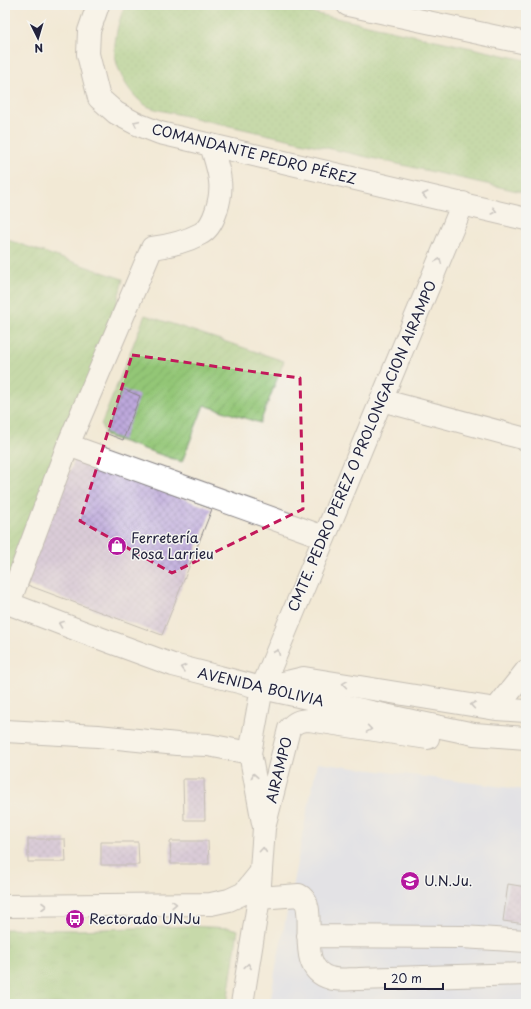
<svg xmlns="http://www.w3.org/2000/svg" width="531" height="1009" viewBox="0 0 531 1009" font-family="'Playpen Sans',sans-serif">
<style>
.built{fill:#d0daf9}
.grass{fill:url(#grass-dots);stroke:#5a7458}
.park{fill:url(#park-tufts);stroke:#5a7458}
.garden{fill:url(#garden-furrows);stroke:#5a7458}
.building{fill:url(#building-cross-hatch)}
.lines{fill:none;stroke-linecap:round;stroke-linejoin:round}
.minor-casing{stroke:#8a8688;stroke-width:24}
.major-casing{stroke:#8a8688;stroke-width:24}
.minor{stroke:#fff;stroke-width:22}
.major{stroke:#fff;stroke-width:22}
.oneway{stroke:#9c9ca7}
.marked{fill:none;stroke:#c2185b;stroke-width:3;stroke-dasharray:8 5;stroke-linejoin:round}
.labels{text-anchor:middle;stroke-width:3;stroke-linejoin:round;paint-order:stroke}
.street-label{font-size:14px;fill:#22223b;stroke:#f6f6f2}
.poi-label{font-size:14px;fill:#22223b;stroke:#f6f6f2;text-anchor:start}
</style>
<defs>
<pattern id="grass-dots" width="8" height="8" patternUnits="userSpaceOnUse"><rect width="8" height="8" fill="#93c676"/><path d="M2 2h.1M6 6h.1" fill="none" stroke="#7eaa67" stroke-width="1.8" stroke-linecap="round"/></pattern>
<pattern id="park-tufts" width="24" height="20" patternUnits="userSpaceOnUse"><rect width="24" height="20" fill="#93c676"/><path d="M3 7l-1-3M5 7V3M7 7l1-3M15 17l-1-3M17 17v-4M19 17l1-3" fill="none" stroke="#7eaa67"/></pattern>
<pattern id="garden-furrows" width="10" height="10" patternUnits="userSpaceOnUse"><rect width="10" height="10" fill="#93c676"/><path d="M-1 1l2-2M0 10L10 0M9 11l2-2" fill="none" stroke="#7eaa67"/></pattern>
<pattern id="building-cross-hatch" width="8" height="8" patternUnits="userSpaceOnUse"><rect width="8" height="8" fill="#bda8dc"/><path d="M0 0l8 8M0 8l8-8" fill="none" stroke="#9988b4"/></pattern>
</defs>
<rect width="100%" height="100%" fill="#f6f6f2"/>
<filter id="ink" filterUnits="userSpaceOnUse"><feTurbulence type="fractalNoise" baseFrequency=".025" numOctaves="2"/><feDisplacementMap in="SourceGraphic" scale="8" xChannelSelector="R" yChannelSelector="G"/><feConvolveMatrix kernelMatrix="1 2 1 2 8 2 1 2 1" color-interpolation-filters="sRGB"/></filter>
<filter id="wash" filterUnits="userSpaceOnUse"><feTurbulence type="fractalNoise" baseFrequency=".012" numOctaves="4" result="noise"/><feDisplacementMap in="SourceGraphic" scale="16" xChannelSelector="R" yChannelSelector="G"/><feGaussianBlur stdDeviation="0.9" result="paint"/><feColorMatrix in="noise" values="0 0 0 0 0 0 0 0 0 0 0 0 0 0 0 0 0 1.4 0 .05"/><feComposite in="paint" operator="in"/></filter>
<g filter="url(#wash)">
<rect width="100%" height="100%" fill="#f2e9d6"/>
<path class="built" d="M317 763 526 790V1004H270L275 972Z"/>
<path class="grass" d="M125 5H277L526 60V193L159 110C155 109 151 108 147 106 129 96 112 65 115 44 116 31 120 17 125 5Z"/>
<path class="park" d="M190 926 230 928 238 930 227 1004H5V929L76 930Z"/>
<path class="garden" d="M5 239 123 279 116 307 13 580 5 577Z
M145 315 284 361 260 423 204 405 182 462 106 436 101 425Z"/>
<g id="blocks">
<path class="building" d="M123 389 140 396 123 440 105 433Z
M75 459 212 509 162 635 22 583Z
M183 779H204L205 820H184Z
M28 839H65L66 862H28Z
M170 841H208L209 864H171Z
M101 842H138L139 865H101Z
M508 884 526 887V924L503 921Z"/>
</g>
</g>
<g filter="url(#ink)">
<use href="#blocks" fill-opacity="0" stroke="#8a8688" stroke-width="1"/>
<g class="lines">
<defs>
<path id="minor" d="M98 5 89 31 88 54 99 98 116 113 137 124 160 133 526 219
M348 5 526 43
M381 400 526 439
M68 445 324 537
M9 603 68 445 152 248C167 246 187 241 200 234 215 227 222 196 220 181 219 169 214 156 211 145
M262 688 463 203
M262 688 304 678 496 709 526 711
M496 709 526 671
M5 731 98 736 177 744 208 745 250 753
M259 898 299 895C322 905 291 968 330 978 339 981 349 979 358 979L526 974
M308 936 462 937 526 941"/>
<path id="major" d="M5 602 83 632 173 665 262 688 412 721 474 734 526 738
M262 688 250 753 263 823
M5 906 211 904 229 900 244 893 261 872
M242 1004 259 898 264 828 289 729C295 722 300 720 309 720L428 738"/>
</defs>
<use href="#minor" class="minor-casing"/>
<use href="#major" class="major-casing"/>
<use href="#minor" class="minor"/>
<use href="#major" class="major"/>
</g>
<defs><path id="oneway-chevron" d="M-2-3.5L2.5 0L-2 3.5" fill="none" stroke-width="1.6" stroke-linecap="round" stroke-linejoin="round"/></defs>
<g class="oneway">
<use href="#oneway-chevron" transform="translate(136 123) rotate(-155)"/>
<use href="#oneway-chevron" transform="translate(425 195) rotate(-167)"/>
<use href="#oneway-chevron" transform="translate(494 211) rotate(14)"/>
<use href="#oneway-chevron" transform="translate(439 261) rotate(-67)"/>
<use href="#oneway-chevron" transform="translate(61 624) rotate(-159)"/>
<use href="#oneway-chevron" transform="translate(277 652) rotate(-67)"/>
<use href="#oneway-chevron" transform="translate(183 668) rotate(-165)"/>
<use href="#oneway-chevron" transform="translate(345 684) rotate(-171)"/>
<use href="#oneway-chevron" transform="translate(473 705) rotate(-171)"/>
<use href="#oneway-chevron" transform="translate(369 729) rotate(9)"/>
<use href="#oneway-chevron" transform="translate(254 776) rotate(-101)"/>
<use href="#oneway-chevron" transform="translate(263 850) rotate(-85)"/>
<use href="#oneway-chevron" transform="translate(174 904) rotate(-1)"/>
<use href="#oneway-chevron" transform="translate(44 906)"/>
<use href="#oneway-chevron" transform="translate(248 966) rotate(-81)"/>
</g>
</g>
<path d="M0 0H531V1009H0ZM132 355 300 378 303 509 172 573 80 521Z" fill="#f2e9d6" fill-opacity=".55" fill-rule="evenodd"/>
<path class="marked" d="M132 355 300 378 303 509 172 573 80 521Z"/>
<defs>
<symbol id="shop-disc" viewBox="-11 -11 22 22"><circle r="9.5" fill="#b5179e" stroke="#f6f6f2"/><path d="M-5-2.5h2.3a2.7 3.5 0 0 1 5.4 0H5L5.5 6h-11ZM-1.5-2.5h3a1.5 2.3 0 0 0-3 0Z" fill="#fff"/></symbol>
<symbol id="university-disc" viewBox="-11 -11 22 22"><circle r="9.5" fill="#b5179e" stroke="#f6f6f2"/><path d="M0-5L7-2L0 1L-7-2ZM-4 1L0 2.5L4 1V4Q0 6-4 4Z" fill="#fff"/></symbol>
<symbol id="bus-disc" viewBox="-11 -11 22 22"><circle r="9.5" fill="#b5179e" stroke="#f6f6f2"/><path d="M-5-6H5V4H4V6H2V4H-2V6H-4V4H-5ZM-3.5-4V0h7V-4ZM-3.5 1.2v1.5H-2V1.2ZM2 1.2v1.5H3.5V1.2Z" fill="#fff"/></symbol>
</defs>
<g fill-rule="evenodd">
<use href="#shop-disc" x="106" y="535" width="22" height="22"/>
<use href="#university-disc" x="399" y="870" width="22" height="22"/>
<use href="#bus-disc" x="64" y="908" width="22" height="22"/>
</g>
<g class="labels">
<g class="street-label">
<text transform="translate(254 154) rotate(14)" y="5">COMANDANTE PEDRO PÉREZ</text>
<text transform="translate(362 446) rotate(-67)" y="5">CMTE. PEDRO PEREZ O PROLONGACION AIRAMPO</text>
<text transform="translate(261 687) rotate(13)" y="5">AVENIDA BOLIVIA</text>
<text transform="translate(279 770) rotate(-76)" y="5">AIRAMPO</text>
</g>
<g class="poi-label">
<text x="131" y="543">Ferretería<tspan x="131" dy="16">Rosa Larrieu</tspan></text>
<text x="424" y="886">U.N.Ju.</text>
<text x="89" y="924">Rectorado UNJu</text>
</g>
</g>
<rect width="531" height="1009" fill="none" stroke="#f6f6f2" stroke-width="20"/>
<g transform="translate(38 38) rotate(175)" stroke="#f6f6f2" stroke-width="3" paint-order="stroke">
<path d="M0-3L7 15L0 10L-7 15Z" fill="#22223b"/>
<text y="-6" font-size="11" font-weight="bold" text-anchor="middle" fill="#22223b">N</text>
</g>
<path d="M385 983v6h58v-6" fill="none" stroke="#22223b" stroke-width="2"/>
<text x="391" y="983" font-size="12" fill="#22223b" stroke="#f6f6f2" stroke-width="3" paint-order="stroke">20 m</text>
</svg>
